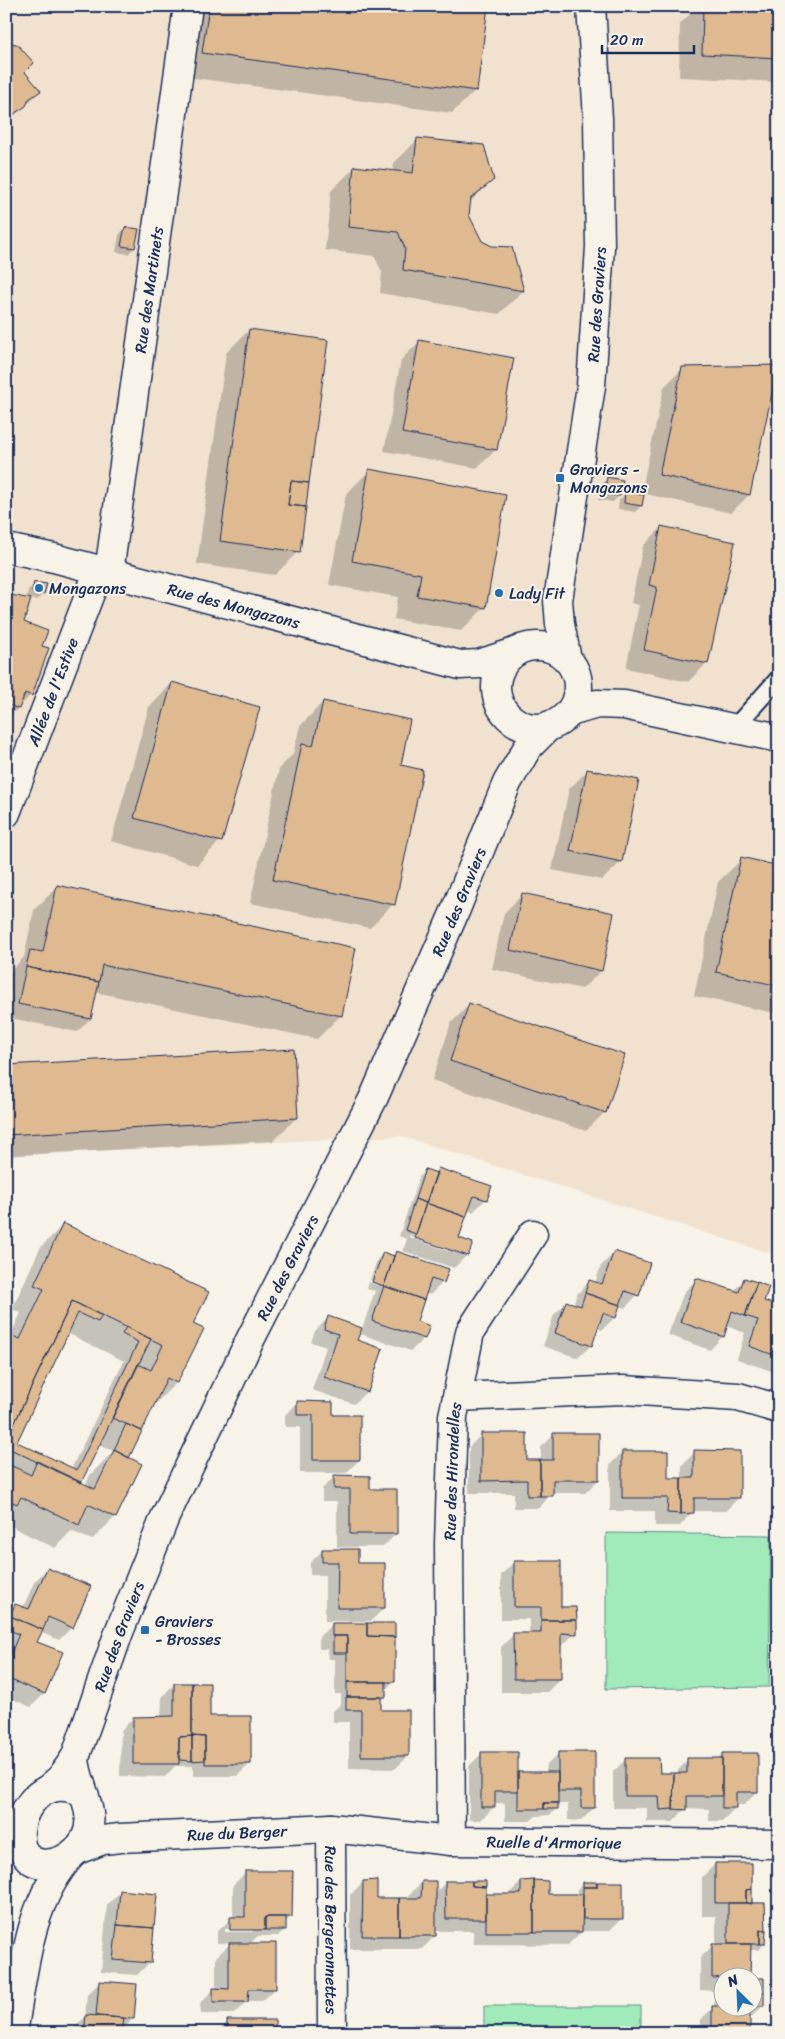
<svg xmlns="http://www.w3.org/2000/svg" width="785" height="2039" viewBox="0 0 785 2039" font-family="Sriracha,sans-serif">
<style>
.built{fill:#f0e2ce}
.green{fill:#a1eab9;stroke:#5e8c8c}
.shadow{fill:#0003;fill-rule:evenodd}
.building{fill:#dfba90;stroke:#1b2f5e}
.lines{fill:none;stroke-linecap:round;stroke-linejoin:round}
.service-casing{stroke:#1b2f5e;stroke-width:20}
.minor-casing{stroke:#1b2f5e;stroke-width:31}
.service{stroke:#f7f3e8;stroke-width:16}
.minor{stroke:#f7f3e8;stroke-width:28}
.poi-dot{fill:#1f6fb2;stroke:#f7f3e8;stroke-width:2}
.labels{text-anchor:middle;stroke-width:4;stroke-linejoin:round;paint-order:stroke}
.street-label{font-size:16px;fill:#1b2f5e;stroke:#f7f3e8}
.poi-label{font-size:16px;fill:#1b2f5e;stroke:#f7f3e8;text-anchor:start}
</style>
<rect width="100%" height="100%" fill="#f7f3e8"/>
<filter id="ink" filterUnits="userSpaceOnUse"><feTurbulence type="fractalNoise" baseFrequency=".02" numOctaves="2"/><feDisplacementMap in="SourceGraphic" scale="10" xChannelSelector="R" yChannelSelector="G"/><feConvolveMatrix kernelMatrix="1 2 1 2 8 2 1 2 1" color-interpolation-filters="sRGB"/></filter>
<g filter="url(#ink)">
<path class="built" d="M6 6H779V1256L401 1136 6 1155Z"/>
<path class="green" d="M606 1533 771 1535 769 1687 606 1689Z
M484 2006H641V2033H484Z"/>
<path class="shadow" d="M189 6H487L476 90 452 113 179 76Z
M698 6H779V82L679 77 680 24Z
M6 44 23 72 40 91 6 124Z
M418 139 493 180 469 203 468 216 482 242 523 291 499 314 380 293 382 272 374 256 325 250 331 191 355 167 393 172 394 163Z
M125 228 134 248 128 254 116 252 119 235Z
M249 330 298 552 275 575 197 564 226 353Z
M420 341 496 450 477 468 384 451 401 360Z
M683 368 749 495 731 513 641 493 664 387Z
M370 470 484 608 461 631 394 619 398 597 329 585 346 494Z
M607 479 619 496 613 502 598 500 601 485Z
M626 493 641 506 635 512 618 509 619 500Z
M662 527 707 663 688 682 626 668 639 605 631 603 643 546Z
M35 583 43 594 37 600 30 599 23 623 40 647 31 695 6 720V595L27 599 28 590Z
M172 683 220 841 197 865 111 841 149 707Z
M323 702 399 766 393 904 370 928 250 903 279 769 293 754 300 726Z
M587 771 621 862 602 880 552 870 569 789Z
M742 859 779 867V1014L694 996 718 882Z
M58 886 340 1016 317 1039 95 992 90 1019 77 1032 6 1017 11 992 6 991 7 975 24 957 34 910Z
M523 894 601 971 582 989 492 969 504 913Z
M469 1005 605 1112 586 1131 432 1080 451 1023Z
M6 1066 297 1117 273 1141 6 1156Z
M425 1170 435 1173 438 1170 486 1199 473 1212 468 1210 458 1239 467 1255 454 1268 403 1251 407 1239 399 1236 419 1177ZM409 1235 448 1248V1251L409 1237Z
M63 1225 192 1325 202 1330 176 1383 152 1407 128 1458 115 1517 92 1540 71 1531 55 1548 6 1524V1335L10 1336 21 1313 12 1309 40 1248ZM67 1333 124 1361 71 1469 15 1442ZM98 1445 114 1451 90 1475 85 1486 80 1483Z
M383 1253 392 1256 396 1253 443 1282 430 1295 425 1293 415 1322 424 1338 411 1351 358 1333 356 1341 367 1391 354 1404 312 1390 326 1347 311 1342 315 1331 328 1318 362 1329 375 1291 367 1289 369 1282 377 1285V1283L370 1280 377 1260Z
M614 1253 637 1295 625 1308 618 1306 615 1317 602 1330 597 1328 591 1345 578 1358 543 1346 554 1315 567 1302 573 1305 577 1294 590 1281 595 1283 601 1266Z
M697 1279 733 1291 745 1280 763 1302 779 1308 777 1373 737 1359 745 1333 726 1326 722 1337 710 1350 668 1335 684 1292Z
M298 1402 332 1416 359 1460 346 1473H300V1427H285V1415Z
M482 1434 526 1462H541V1447L554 1434 598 1480 585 1493H552L539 1508H514V1493H469V1447Z
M622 1452 667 1479 682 1480V1465L695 1452 738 1498 726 1511H693L680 1526H655V1511H610V1465Z
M335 1476 369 1490 396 1534 383 1547H337V1501H322V1489Z
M323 1550 356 1564 384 1608 371 1621H325V1575H310V1563Z
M514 1562 560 1608 575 1633 562 1646H560V1679L547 1692H501V1647L514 1634H529V1619H501V1575Z
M47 1569 72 1627 59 1640 40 1632 36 1642 61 1653 44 1694 31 1707 6 1696V1614L15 1605 23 1608 34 1582Z
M332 1624 393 1682 385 1690V1697L380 1701V1712L408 1756 395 1769 349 1768V1722H333V1711L341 1704V1694H335V1659H328L327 1649H319V1637Z
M174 1684 209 1718 250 1764 237 1776H193V1766H175L165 1777 120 1776 121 1731 133 1718H161L162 1697Z
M482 1753 517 1773H546V1766L559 1753 594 1808 581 1821 568 1820V1804H557V1808L550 1815 536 1816 530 1821H505V1803H494V1807L481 1820H469V1766Z
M723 1754 757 1792 744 1805H735V1808L722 1821H709V1809L686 1808 673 1822H647V1808H613V1772L626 1759 658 1774H675L688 1759H717Z
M715 1864 751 1904 764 1944 758 1950H752L749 1953V1976H722V2006H752V1980L763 2006 750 2018 749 2033H700V2020L714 2007 715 1991 700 1990V1958L713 1945H716V1916H702V1877Z
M246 1872 291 1916 285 1923V1929L278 1936H258L249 1944 275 1988 262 2001H247L234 2014H201L200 2003 213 1990H216V1957L231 1943H217V1931L233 1918V1885ZM225 1929H255L252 1932H225Z
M363 1882 376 1899H409V1895L422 1882 435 1893 446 1882 485 1895H508L521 1882 547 1895H577V1889L583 1883 622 1918 609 1931H582L568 1945 474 1944 473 1931H435V1936L422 1949H350V1895Z
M120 1892 150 1962 137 1975 101 1972 107 1905Z
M100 1982 133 2018 121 2033H73V2029L85 2017 87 1995Z
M228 2022 273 2033H216Z
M415 2026 460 2033H408Z"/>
<path class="building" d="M209 6H488L477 91 202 53Z
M703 6H779V58L702 54Z
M6 43 17 44 34 63 25 72 41 91 29 99 26 106 9 117 6 123Z
M417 138 484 145 494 180 471 198 469 215 482 241 492 246 512 247 524 291 403 270 405 248 398 232 348 227 354 166 413 173Z
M125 227 139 229 135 248 121 246Z
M249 329 328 340 309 483 291 481 288 505 306 507 300 552 220 541Z
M419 340 514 358 497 450 402 433Z
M778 365 750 495 659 475 682 367Z
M6 374 11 389 6 390Z
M369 469 506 495 486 608 417 596 421 574 352 561Z
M607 477 623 480 620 496 604 494Z
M291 481 309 483 306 507 288 505Z
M625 492 644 495 642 506 624 503Z
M661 526 735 542 708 664 644 650 657 587 649 585Z
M34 582 47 584 44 594 32 592Z
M6 594 31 599 24 622 48 631 42 646 49 648 32 696 25 693 19 709 6 704Z
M172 682 260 707 222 842 134 818Z
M323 701 410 720 401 765 423 770 395 905 273 880 302 744 313 746Z
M587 769 639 780 622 862 570 851Z
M741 857 779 866V986L716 972Z
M57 885 356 948 342 1016 102 965 99 982 26 967 30 950 43 952Z
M522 893 614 913 602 971 510 950Z
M26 967 99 982 91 1019 18 1004Z
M469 1003 625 1055 606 1113 450 1061Z
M294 1049 298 1118 6 1135V1065Z
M438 1168 492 1186 487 1200 474 1196 466 1217 426 1203Z
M425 1169 437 1173 426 1203 415 1199Z
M415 1199 426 1203 416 1234 405 1230Z
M426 1203 466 1217 459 1238 473 1243 468 1256 415 1238Z
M63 1223 209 1292 193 1324 204 1329 177 1383 167 1378 142 1431 112 1418 138 1364 151 1370 163 1345 72 1301 6 1441V1333L20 1339 44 1289 34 1285Z
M396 1251 449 1269 444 1283 431 1279 424 1300 384 1286Z
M614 1251 650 1263 639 1296 625 1291 620 1305 585 1293 589 1280 602 1284Z
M383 1252 394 1256 384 1286 372 1282Z
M696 1278 739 1292 744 1278 757 1282 745 1316 732 1311 724 1337 680 1322Z
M757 1282 769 1287 764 1301 779 1306V1357L749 1346 758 1320 745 1316Z
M384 1286 424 1300 417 1321 430 1326 425 1339 372 1321Z
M585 1293 620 1305 616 1318 603 1313 592 1346 555 1333 566 1301 581 1306Z
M72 1301 102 1316 98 1322 78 1313 17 1442 77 1470 138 1342 122 1334 126 1327 151 1339 81 1483 6 1447V1441Z
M328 1316 362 1328 357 1340 383 1349 368 1392 324 1377 338 1334 324 1329Z
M297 1401 333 1402V1415H360V1460H313V1415H297Z
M126 1424 142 1431 129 1458 114 1450Z
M481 1433H527V1460H540V1496H527V1480L481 1481Z
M553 1433H599V1480H553V1496H540V1460H553Z
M114 1450 142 1464 116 1518 88 1504 79 1525 21 1497 17 1504 6 1499V1463L31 1475 37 1461 95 1489Z
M694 1450 740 1451V1498H694V1513L681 1514V1478H694Z
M622 1451H668V1478H681V1514L667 1513 668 1498H622Z
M334 1475 370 1476V1489H397V1534H350V1489H334Z
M322 1549H358V1563H385V1608H337L338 1562H322Z
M514 1561H561V1607H576L577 1620H541V1607H514Z
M47 1568 91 1586 73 1628 48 1617 43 1630 10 1616 15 1604 29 1609Z
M10 1616 43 1630 37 1642 63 1652 45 1694 6 1678V1665L19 1634 6 1629Z
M541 1620H577V1634L561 1633V1679H514L513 1633H541Z
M332 1623H367V1636L395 1637V1682H347V1636H332Z
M367 1623H395V1637L367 1636Z
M333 1636H347V1653H333Z
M347 1682H386V1697H347Z
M174 1683H192V1736L179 1737V1764H133V1717L174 1716Z
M192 1683H210V1716H251V1764H205V1737L192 1736Z
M346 1697H381V1710H409V1756H361V1710H346Z
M192 1736V1761L179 1760V1737Z
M192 1736 205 1737V1760L192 1761Z
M481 1752H518V1791H495V1807H481Z
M558 1752H595V1808H581V1791H558Z
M722 1753H758V1792H736V1808H722Z
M625 1758H659L660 1773H674L673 1809 660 1810 659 1796H625Z
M687 1758H722V1796H687V1810L673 1809 674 1773H687Z
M518 1772H558V1803H544V1809H518Z
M544 1803H558V1809H544Z
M715 1863H752V1889L746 1890V1903H715Z
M245 1871H293L292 1917H265V1930H230V1917H245Z
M377 1880V1898H399V1936H362L363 1881Z
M534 1880 548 1881V1894H583L582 1932H534Z
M534 1880V1932H486V1894H521V1881Z
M422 1881H436V1936H399V1898H421Z
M445 1881H472V1886L486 1887V1919H446Z
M472 1881H486V1887L472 1886Z
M583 1882H597V1887H583Z
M597 1882H623V1919H583V1887H597Z
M752 1889V1904L746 1903V1890Z
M120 1890 157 1894 154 1928 117 1925Z
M728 1903H765L766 1930H760V1944H728Z
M265 1917H286V1930H265Z
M117 1925 154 1928 151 1963 113 1960Z
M760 1930H766L765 1944H760Z
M229 1943H276V1989H249L248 2002H213V1988L229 1989Z
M712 1944H751L750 1976 712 1978Z
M752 1978H764V1992H752Z
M99 1981 137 1984 134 2019 96 2016Z
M752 1992H764V2006H752Z
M712 2006H750V2033H712Z
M86 2015 124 2018 122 2033H84Z
M227 2020H275V2033H227Z
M414 2025H461V2033H414Z"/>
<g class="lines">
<defs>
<path id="service" d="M734 728 779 678
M6 759 24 765"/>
<g id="minor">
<path id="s1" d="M6 548 54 558 460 665 479 664 515 652"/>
<path id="s2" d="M109 572 188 6"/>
<circle cx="537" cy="687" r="41"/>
<path id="s3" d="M567 659 560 624 558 600 591 386 600 247 598 119 591 6"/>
<path d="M570 712 597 704 624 705 779 738"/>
<path id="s4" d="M6 813 99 570"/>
<path d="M457 1397 470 1332 533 1234"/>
<path d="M75 1758C76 1785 99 1812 85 1839 78 1852 65 1861 52 1863 5 1872 12 1794 57 1787 67 1786 77 1789 85 1796"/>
<path id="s5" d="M47 1790 61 1778 75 1758 119 1632 165 1517 251 1338 374 1097 456 909 507 783 528 747 550 725"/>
<path id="s6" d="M331 1828 332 2033"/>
<path id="s7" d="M451 1841 449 1544 453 1416 457 1397 623 1390 738 1397 779 1409"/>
<path id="s8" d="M77 1850 103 1840 120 1838 331 1828 451 1841 779 1844"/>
<path d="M13 2033C24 1970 28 1902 73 1853"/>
</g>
</defs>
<use href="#service" class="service-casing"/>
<use href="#minor" class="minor-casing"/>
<use href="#service" class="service"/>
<use href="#minor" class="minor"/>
</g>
</g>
<g class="poi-dot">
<rect x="555" y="473" width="10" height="10" rx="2.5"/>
<circle cx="39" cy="588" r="5"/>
<circle cx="499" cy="593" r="5"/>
<rect x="140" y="1625" width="10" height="10" rx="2.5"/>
</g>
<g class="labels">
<g class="street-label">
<text dy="6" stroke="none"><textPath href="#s2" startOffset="285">Rue des Martinets</textPath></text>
<text dy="6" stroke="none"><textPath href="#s3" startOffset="358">Rue des Graviers</textPath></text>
<text dy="6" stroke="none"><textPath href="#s1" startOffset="235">Rue des Mongazons</textPath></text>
<text dy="6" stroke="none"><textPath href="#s4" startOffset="130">Allée de l'Estive</textPath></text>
<text dy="6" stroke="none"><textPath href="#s5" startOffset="982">Rue des Graviers</textPath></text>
<text dy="6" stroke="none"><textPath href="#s5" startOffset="578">Rue des Graviers</textPath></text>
<text dy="6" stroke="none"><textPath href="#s7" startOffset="370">Rue des Hirondelles</textPath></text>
<text dy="6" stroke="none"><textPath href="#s5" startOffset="172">Rue des Graviers</textPath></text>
<text dy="6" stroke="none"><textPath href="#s8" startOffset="162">Rue du Berger</textPath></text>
<text dy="6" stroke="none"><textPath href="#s8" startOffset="480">Ruelle d'Armorique</textPath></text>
<text dy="6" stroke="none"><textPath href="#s6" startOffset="102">Rue des Bergeronnettes</textPath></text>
</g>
<g class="poi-label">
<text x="570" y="475">Graviers -<tspan x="570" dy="18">Mongazons</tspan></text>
<text x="49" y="594">Mongazons</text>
<text x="509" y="599">Lady Fit</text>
<text x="155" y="1627">Graviers<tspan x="155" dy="18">- Brosses</tspan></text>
</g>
</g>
<rect width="785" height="2039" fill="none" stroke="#f7f3e8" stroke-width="25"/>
<rect x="12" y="12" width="760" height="2014" fill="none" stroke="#1b2f5e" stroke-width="2" filter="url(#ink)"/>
<g transform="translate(738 1992) rotate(336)"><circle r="24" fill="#f7f3e8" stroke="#9fa5b1"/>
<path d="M0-4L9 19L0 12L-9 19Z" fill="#1f6fb2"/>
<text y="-8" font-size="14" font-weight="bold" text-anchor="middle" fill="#1b2f5e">N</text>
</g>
<path d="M602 45v8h92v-8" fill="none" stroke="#1b2f5e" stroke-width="2.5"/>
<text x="610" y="45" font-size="15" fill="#1b2f5e" stroke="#f7f3e8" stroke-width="4" paint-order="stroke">20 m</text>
</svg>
